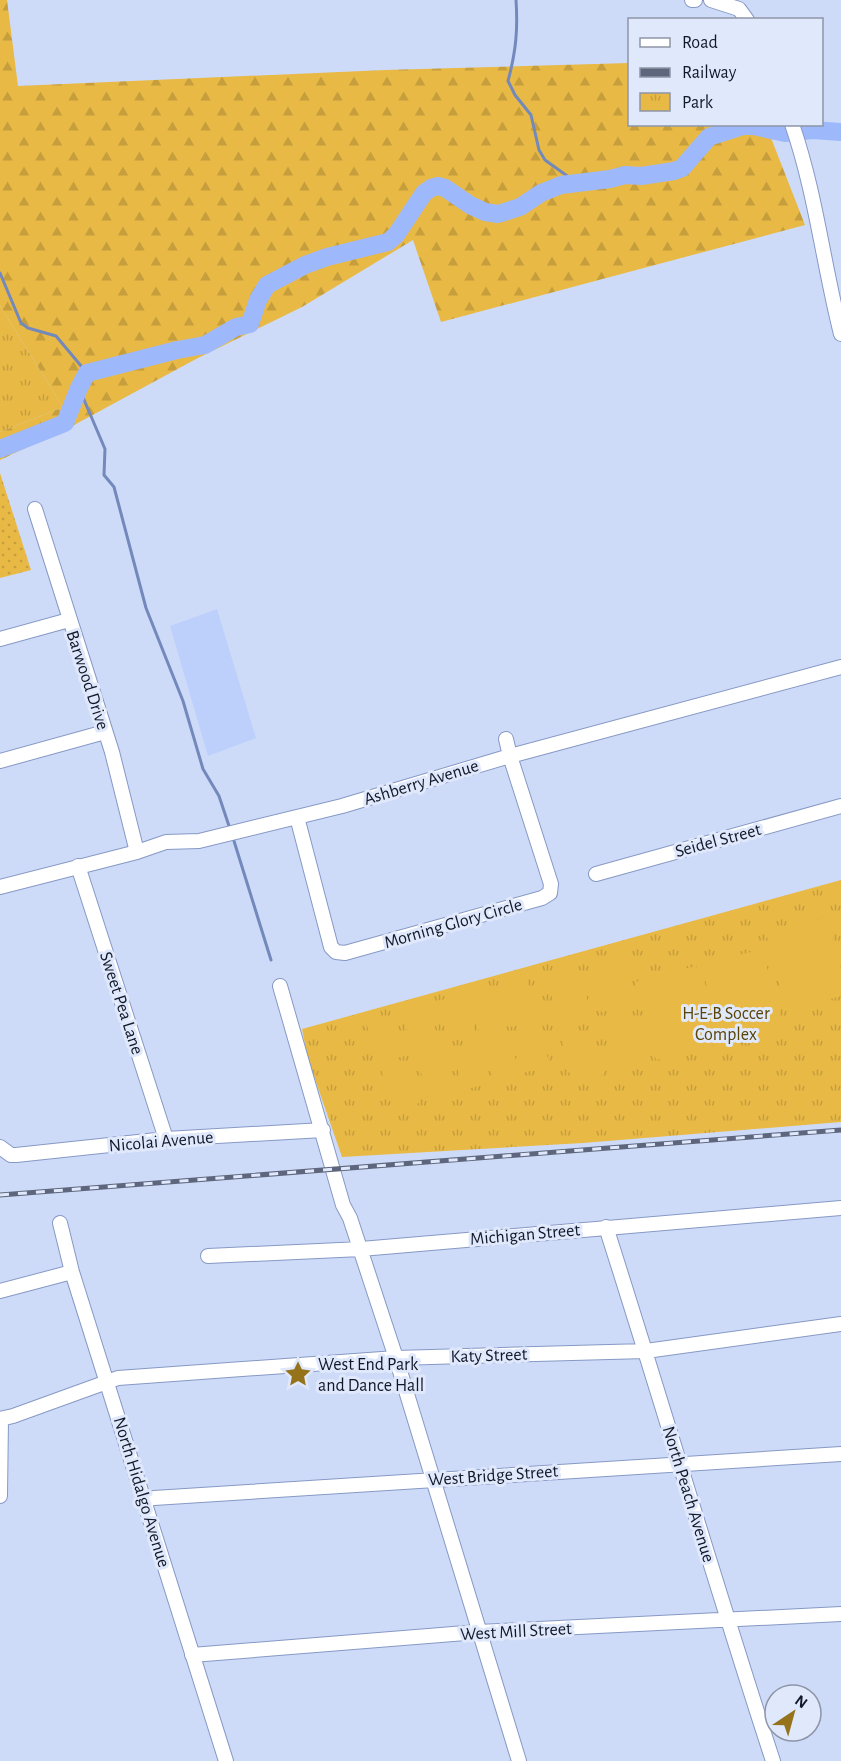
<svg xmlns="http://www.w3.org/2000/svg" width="841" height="1761" viewBox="0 0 841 1761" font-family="'Alegreya Sans',sans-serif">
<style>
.built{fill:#bdd0fb}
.grass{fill:url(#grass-dots)}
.forest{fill:url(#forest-firs)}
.park{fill:url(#park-tufts)}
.pitch{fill:#e8b945}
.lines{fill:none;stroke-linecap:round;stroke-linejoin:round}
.stream{stroke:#7389bc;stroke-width:3}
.river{stroke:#9db9fc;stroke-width:18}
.minor-casing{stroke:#8699c5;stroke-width:16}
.minor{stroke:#fff;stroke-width:14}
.rail-casing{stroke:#5d667c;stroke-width:5}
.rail{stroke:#e0e8fc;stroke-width:3;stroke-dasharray:9;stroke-linecap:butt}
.labels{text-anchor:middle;stroke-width:6;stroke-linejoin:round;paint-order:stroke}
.street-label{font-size:18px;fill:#111828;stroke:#e0e8fc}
.park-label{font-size:18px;fill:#5a4404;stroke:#e0e8fc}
.poi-label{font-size:18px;fill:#111828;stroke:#e0e8fc;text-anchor:start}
</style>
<defs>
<pattern id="grass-dots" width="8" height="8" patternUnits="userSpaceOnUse" patternTransform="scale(1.5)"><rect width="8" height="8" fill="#e8b945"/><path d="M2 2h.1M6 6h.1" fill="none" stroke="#c69e3c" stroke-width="1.8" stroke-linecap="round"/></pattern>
<pattern id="forest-firs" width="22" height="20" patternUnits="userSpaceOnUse" patternTransform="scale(1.5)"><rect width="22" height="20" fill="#e8b945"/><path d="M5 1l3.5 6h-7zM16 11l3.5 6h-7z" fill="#c69e3c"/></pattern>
<pattern id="park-tufts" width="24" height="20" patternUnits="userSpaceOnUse" patternTransform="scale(1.5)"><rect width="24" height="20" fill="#e8b945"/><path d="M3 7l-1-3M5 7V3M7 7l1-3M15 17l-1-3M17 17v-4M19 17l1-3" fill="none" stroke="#c69e3c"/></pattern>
</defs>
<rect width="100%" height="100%" fill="#cedbf8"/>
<path class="built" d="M217 609 256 738 208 756 170 626Z"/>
<path class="grass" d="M0 473 31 570 0 578Z"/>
<path class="forest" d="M0 0H7L18 86 385 70 629 63 630 124 766 125 805 225 441 322 413 240 302 307 196 359 74 425 0 460V432L63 407 0 306Z"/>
<path class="park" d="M0 306 63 407 0 432Z
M841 880V1122L583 1143 342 1157 308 1059 302 1029Z"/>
<path class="pitch" d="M827 917 841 970V996L787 1011 766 933Z
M762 949 783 1027 722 1043 701 965Z
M623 959 633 1005 601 1012 590 966Z
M696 966 717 1044 656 1060 635 982Z
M580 970 591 1015 558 1023 547 977Z
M526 978 537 1019 511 1027 499 985Z
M495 986 507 1027 480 1035 468 993Z
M464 994 476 1035 449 1042 437 1001Z
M428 1003 440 1045 413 1052 401 1011Z
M393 1015 405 1056 378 1063 366 1022Z
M637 1018 648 1064 615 1071 604 1025Z
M538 1024 550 1065 523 1073 511 1032Z
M593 1029 604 1075 572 1083 561 1037Z
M508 1033 520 1074 494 1081 482 1040Z
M478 1041 490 1083 463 1090 452 1049Z
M444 1051 456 1093 429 1100 417 1059Z
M407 1062 419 1103 393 1111 381 1069Z"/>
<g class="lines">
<path class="stream" d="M516 0C518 30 516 51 508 81L515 95 531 115 539 150 545 160 577 183
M0 273 21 323 28 328 56 336 87 373
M79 388 105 449 104 475 114 487 146 608 183 701 203 769 219 796 229 826
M234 841 271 960"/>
<path class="river" d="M0 449 65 423 79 388 87 373 177 350 205 345 236 327 250 324 258 300 267 285 305 265 327 257 388 242 396 235 424 193 431 188 438 186 445 188 470 205 485 212 498 214 520 207 541 193 561 185 610 179 625 175 641 176 674 171 682 168 709 137 743 126H753L785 133 812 130 841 132"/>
<defs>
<path id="minor" d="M692 0H695
M711 0 739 9 747 20
M792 124C816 194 823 263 841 334
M35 509 112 752 137 852
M0 639 69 620
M0 761 105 732
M297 817 331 947 336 952 345 953 542 898 550 893 551 884 510 756 506 739
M78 866 166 1139
M596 874 841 806
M0 887 137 852 166 842 199 841 342 806 510 756 841 667
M280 986 343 1205 350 1218 396 1358 519 1761
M0 1147 11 1155H16L166 1139 323 1130
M60 1223 72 1272 226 1761
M606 1227C663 1405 715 1584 773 1761
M208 1256 361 1249 841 1208
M0 1291 72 1272
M0 1419 13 1416 118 1378 396 1358 646 1351 841 1324
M0 1496 1 1419
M145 1500 154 1498 841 1454
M192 1655 478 1632 841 1614"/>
</defs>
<use href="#minor" class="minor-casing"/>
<use href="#minor" class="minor"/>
<defs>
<path id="rail" d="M0 1195 841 1130"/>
</defs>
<use href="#rail" class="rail-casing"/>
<use href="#rail" class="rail"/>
</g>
<defs>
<symbol id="sight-bare" viewBox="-9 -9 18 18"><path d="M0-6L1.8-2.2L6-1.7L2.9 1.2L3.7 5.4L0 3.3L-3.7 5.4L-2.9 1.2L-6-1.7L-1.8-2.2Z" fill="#95731b" stroke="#e0e8fc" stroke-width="2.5" paint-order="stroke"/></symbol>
</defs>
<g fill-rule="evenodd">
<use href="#sight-bare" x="279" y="1355" width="38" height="38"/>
</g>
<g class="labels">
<g class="street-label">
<text transform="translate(88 680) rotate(72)" y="6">Barwood Drive</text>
<text transform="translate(421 782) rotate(-17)" y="6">Ashberry Avenue</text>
<text transform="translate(718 840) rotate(-15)" y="6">Seidel Street</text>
<text transform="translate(453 923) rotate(-16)" y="6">Morning Glory Circle</text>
<text transform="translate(122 1003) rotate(72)" y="6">Sweet Pea Lane</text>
<text transform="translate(161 1141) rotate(-5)" y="6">Nicolai Avenue</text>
<text transform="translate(525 1234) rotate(-5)" y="6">Michigan Street</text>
<text transform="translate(489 1355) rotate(-2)" y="6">Katy Street</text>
<text transform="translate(493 1475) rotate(-4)" y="6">West Bridge Street</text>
<text transform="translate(142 1492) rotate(73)" y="6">North Hidalgo Avenue</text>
<text transform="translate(689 1494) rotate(73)" y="6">North Peach Avenue</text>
<text transform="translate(516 1631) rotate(-3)" y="6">West Mill Street</text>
</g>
<g class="park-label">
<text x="726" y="1019">H-E-B Soccer<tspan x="726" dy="21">Complex</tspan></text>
</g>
<g class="poi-label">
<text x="318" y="1370">West End Park<tspan x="318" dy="21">and Dance Hall</tspan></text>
</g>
</g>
<rect x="628" y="18" width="195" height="108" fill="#e0e8fc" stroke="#8d95a7" stroke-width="1.5"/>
<rect x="640" y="38" width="30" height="9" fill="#ffffff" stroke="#8d95a7" stroke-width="1.5"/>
<text x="682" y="48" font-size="18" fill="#111828">Road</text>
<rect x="640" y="68" width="30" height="9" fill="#5d667c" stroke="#8d95a7" stroke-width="1.5"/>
<text x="682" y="78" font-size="18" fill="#111828">Railway</text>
<rect x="640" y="93" width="30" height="18" fill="url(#park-tufts)" stroke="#8d95a7" stroke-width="1.5"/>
<text x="682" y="108" font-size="18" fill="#111828">Park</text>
<g transform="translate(793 1713) rotate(36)"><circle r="28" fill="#e0e8fc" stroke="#8d95a7" stroke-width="1.5"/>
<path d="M0-4.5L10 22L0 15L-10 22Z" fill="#95731b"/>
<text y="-9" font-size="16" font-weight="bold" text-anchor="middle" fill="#111828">N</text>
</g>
</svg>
